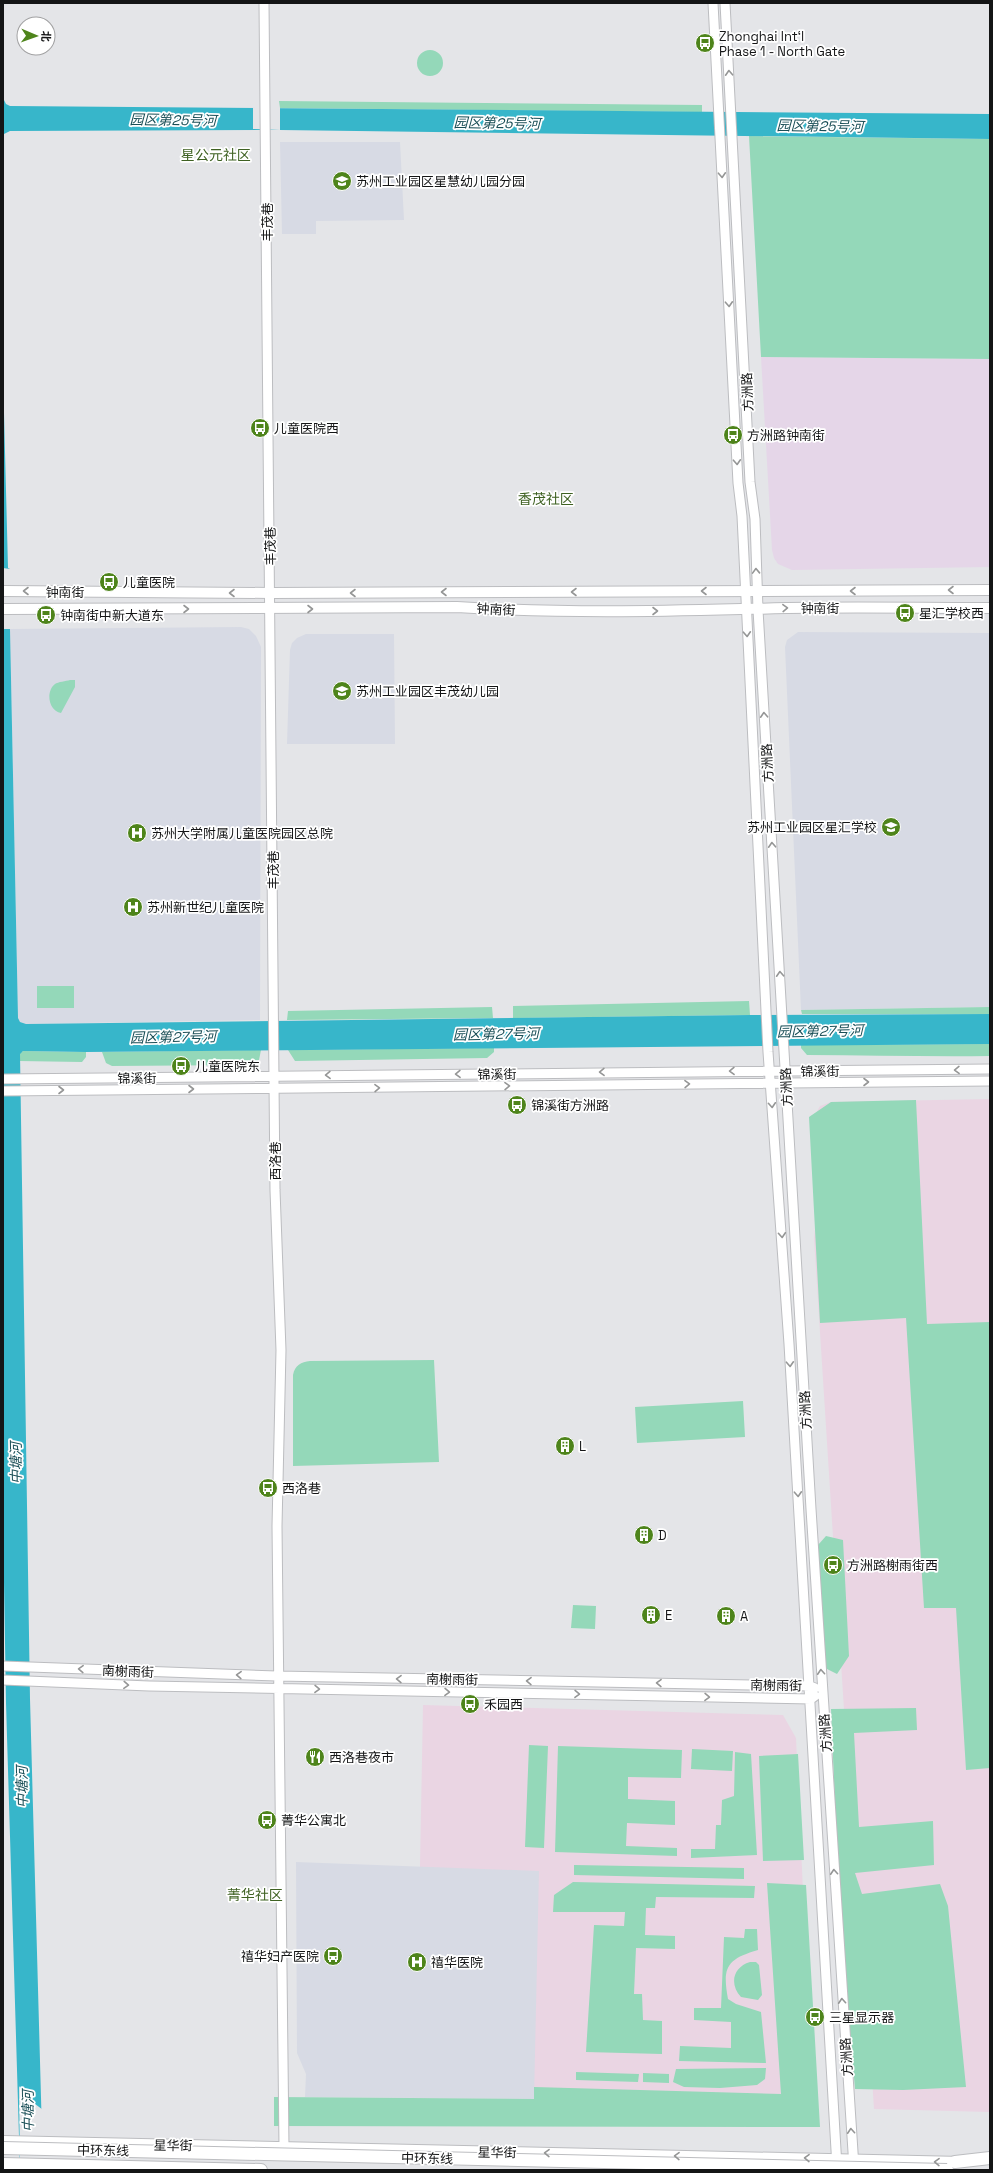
<svg xmlns="http://www.w3.org/2000/svg" width="993" height="2173" font-family="'Space Grotesk','Noto Sans SC',sans-serif">
  <style>
    .commercial { fill: #e5d6e8 }
    .industrial { fill: #ead5e3 }
    .built { fill: #d7dae4 }
    .green { fill: #94d8b9 }
    .water { fill: #37b6ca }
    .pier { fill: #e4e5e8 }
    .lines { fill: none; stroke-linecap: round; stroke-linejoin: round }
    .secondary-casing { stroke: #bcbdc0; stroke-width: 11 }
    .primary-casing { stroke: #bcbdc0; stroke-width: 12 }
    .highway-casing { stroke: #bcbdc0; stroke-width: 14 }
    .secondary { stroke: #fff; stroke-width: 9 }
    .primary { stroke: #fff; stroke-width: 10 }
    .highway { stroke: #fff; stroke-width: 12 }
    .highway-bridge-casing { stroke: #bcbdc0; stroke-width: 14; stroke-linecap: butt }
    .highway-bridge { stroke: #fff; stroke-width: 12 }
    .oneway { stroke: #959696 }
    .labels { text-anchor: middle; stroke-width: 3.5; stroke-linejoin: round; paint-order: stroke }
    .poi-label { font-size: 13px; fill: #141516; stroke: #fff; text-anchor: start }
    .street-label { font-size: 13px; fill: #141516; stroke: #fff }
    .water-label { font-size: 14px; font-style: italic; fill: #194e56; stroke: #fff }
    .neighbourhood-label { font-size: 14px; fill: #3e6122; stroke: #fff }
  </style>
  <rect width="100%" height="100%" fill="#e4e5e8"/>
  <path class="commercial" d="M761,357l229,2v208l-198,3 -14,-6 -4,-6 -2,-8z"/>
  <path class="industrial" d="M990,1099v1013l-116,-3 -4,-62 -7,-39 -49,-770 3,-27 -3,-94 6,-11 11,-4z
    M423,1705l360,10 13,23 17,372 -279,-11 -114,-232z"/>
  <path class="built" d="M280,142h120l4,78 -88,1v13h-34z
    M241,627l8,2 7,7 5,11 -1,373 -234,4 -6,-2 -2,-4 -8,-389z
    M798,632l192,1v374l-189,3 -16,-363 2,-7z
    M306,634h88l1,110h-108l3,-94 2,-7 5,-5z
    M296,1862l243,9 -5,228 -229,-2 1,-23 -9,-21z"/>
  <path class="green" d="M417 63a13 13 0 1 1 26 0a13 13 0 1 1-26 0Z
    M279,101l423,4v7l-422,-4z
    M749,136l241,3v220l-229,-2z
    M70,680h5v7l-14,26c-12,-2 -16,-21 -6,-29 3,-2 11,-3 15,-4z
    M37,986h37v22h-37z
    M749,1001l1,14 -237,3v-12z
    M492,1007l1,11 -206,2 1,-9z
    M990,1007v7h-188l-1,-4z
    M990,1044v12c-61,1 -122,-1 -183,-1l-6,-7v-3z
    M494,1048v4l-7,6 -192,3 -7,-11z
    M261,1050l-2,10 -10,5 -137,1 -6,-3 -4,-11z
    M23,1051l63,1v5l-4,5 -63,-1v-7z
    M916,1100l11,224 63,-2v446l-24,2 -10,-162h-32l-18,-290 -86,5 -11,-206 22,-15z
    M434,1360l5,102 -146,4v-91c2,-10 8,-13 17,-14z
    M743,1401l2,36 -108,6 -2,-36z
    M826,1536l17,4 6,116 -12,18 -12,-6 -7,-123z
    M573,1605l23,1 -1,23 -24,-1z
    M916,1708l1,22 -63,3 5,94 74,-6 1,44 -79,8 7,21 78,-10 8,22 18,181 -63,3 -48,-1 -16,-188 -8,-192z
    M529,1745l19,1 -4,102 -19,-1z
    M558,1746l124,4 -1,28 -53,-1v22l47,2v24l-48,-2 -1,23 51,2v8l-122,-4z
    M692,1749l41,2 -1,20 -41,-2z
    M735,1752l16,2 6,101 -66,3v-9h24l1,-24h5l1,-25 12,-4z
    M798,1754l6,106 -41,1 -4,-105z
    M574,1865l170,3v11l-170,-4z
    M573,1882l182,4 -1,12 -98,-1 -1,11h-9l-1,27 30,1v13l-39,-1 -2,46h8l1,26 19,1v33l-76,-2 8,-127 30,1 1,-14h-72l1,-17z
    M767,1883l39,2 14,242 -546,-1v-29l260,2v-12l247,7z
    M745,1929h12l1,21c-31,9 -36,17 -30,49l8,5 25,8 5,51 -87,-2 1,-15 51,2v-26l-37,-2v-12h27l3,-71 20,1z
    M750,1962h6l3,3 3,30 -4,5 -17,-3c-12,-13 -8,-30 9,-35z
    M766,2068l-1,11 -8,6 -37,3 -36,-1 -11,-5 3,-13z
    M576,2072l63,2 -1,8 -62,-2z
    M643,2073l26,1v9l-26,-1z"/>
  <path class="water" d="M3,3l1,97 2,4 4,2 980,8v25l-710,-9 -270,1 -6,3 -1,12z
    M3,374l5,194 2,1v60l8,389 2,4 6,2 724,-9 240,-1v30l-904,8 -63,-1 -3,3 10,645 13,471h-23l-14,-467 -3,-181z"/>
  <path class="pier" d="M253,108h27v22l-27,-1z
    M3,568l7,1 1,60h-8z
    M19,2086l7,11 17,13v60h-23z"/>
  <g class="lines">
    <g class="secondary-casing">
      <path id="secondary" d="M264,3l11,1187 6,160 -4,176 7,621
        M713,3l25,480 4,33 26,536 21,292 48,823
        M725,3l25,479 5,37 3,91 53,899 43,658
        M3,1079l987,-10
        M3,1091l987,-10
        M3,1666l274,10 533,10 5,2
        M3,1680l146,6 662,13 4,-3"/>
    </g>
    <g class="primary-casing">
      <path id="primary" d="M3,591l268,2 719,-3
        M3,609l454,-2c110,7 220,4 330,1 68,-1 135,0 203,0
        M3,2141l959,21"/>
    </g>
    <g class="highway-casing">
      <path id="highway" d="M955,2162l35,-4
        M3,2164l258,6"/>
    </g>
    <use href="#secondary" class="secondary"/>
    <use href="#primary" class="primary"/>
    <use href="#highway" class="highway"/>
    <g class="highway-bridge-casing">
      <path id="highway-bridge" d="M3,2148l944,22"/>
    </g>
    <use href="#highway-bridge" class="highway-bridge"/>
  </g>
  <defs><path id="oneway-chevron" d="M-2-3.5L2.5 0L-2 3.5" fill="none" stroke-width="1.6" stroke-linecap="round" stroke-linejoin="round"/></defs>
  <g class="oneway">
    <use href="#oneway-chevron" transform="translate(729 73) rotate(-93)"/>
    <use href="#oneway-chevron" transform="translate(722 175) rotate(87)"/>
    <use href="#oneway-chevron" transform="translate(729 304) rotate(87)"/>
    <use href="#oneway-chevron" transform="translate(737 462) rotate(87)"/>
    <use href="#oneway-chevron" transform="translate(756 571) rotate(-92)"/>
    <use href="#oneway-chevron" transform="translate(951 590) rotate(180)"/>
    <use href="#oneway-chevron" transform="translate(26 591) rotate(-180)"/>
    <use href="#oneway-chevron" transform="translate(704 591) rotate(180)"/>
    <use href="#oneway-chevron" transform="translate(853 591) rotate(180)"/>
    <use href="#oneway-chevron" transform="translate(444 592) rotate(180)"/>
    <use href="#oneway-chevron" transform="translate(574 592) rotate(180)"/>
    <use href="#oneway-chevron" transform="translate(232 593) rotate(-180)"/>
    <use href="#oneway-chevron" transform="translate(353 593) rotate(180)"/>
    <use href="#oneway-chevron" transform="translate(785 608) rotate(-2)"/>
    <use href="#oneway-chevron" transform="translate(186 609)"/>
    <use href="#oneway-chevron" transform="translate(310 609)"/>
    <use href="#oneway-chevron" transform="translate(655 611)"/>
    <use href="#oneway-chevron" transform="translate(747 634) rotate(87)"/>
    <use href="#oneway-chevron" transform="translate(764 715) rotate(-93)"/>
    <use href="#oneway-chevron" transform="translate(772 845) rotate(-93)"/>
    <use href="#oneway-chevron" transform="translate(780 974) rotate(-93)"/>
    <use href="#oneway-chevron" transform="translate(957 1070) rotate(179)"/>
    <use href="#oneway-chevron" transform="translate(732 1071) rotate(179)"/>
    <use href="#oneway-chevron" transform="translate(602 1072) rotate(179)"/>
    <use href="#oneway-chevron" transform="translate(458 1074) rotate(179)"/>
    <use href="#oneway-chevron" transform="translate(328 1075) rotate(179)"/>
    <use href="#oneway-chevron" transform="translate(866 1082)"/>
    <use href="#oneway-chevron" transform="translate(687 1084) rotate(-1)"/>
    <use href="#oneway-chevron" transform="translate(507 1086) rotate(-1)"/>
    <use href="#oneway-chevron" transform="translate(377 1088) rotate(-1)"/>
    <use href="#oneway-chevron" transform="translate(191 1089)"/>
    <use href="#oneway-chevron" transform="translate(61 1090)"/>
    <use href="#oneway-chevron" transform="translate(772 1105) rotate(86)"/>
    <use href="#oneway-chevron" transform="translate(782 1235) rotate(86)"/>
    <use href="#oneway-chevron" transform="translate(790 1364) rotate(87)"/>
    <use href="#oneway-chevron" transform="translate(798 1494) rotate(87)"/>
    <use href="#oneway-chevron" transform="translate(81 1669) rotate(-178)"/>
    <use href="#oneway-chevron" transform="translate(821 1672) rotate(-94)"/>
    <use href="#oneway-chevron" transform="translate(239 1675) rotate(-178)"/>
    <use href="#oneway-chevron" transform="translate(399 1679) rotate(-179)"/>
    <use href="#oneway-chevron" transform="translate(529 1681) rotate(-179)"/>
    <use href="#oneway-chevron" transform="translate(659 1683) rotate(-179)"/>
    <use href="#oneway-chevron" transform="translate(126 1685) rotate(3)"/>
    <use href="#oneway-chevron" transform="translate(317 1689) rotate(1)"/>
    <use href="#oneway-chevron" transform="translate(447 1692) rotate(1)"/>
    <use href="#oneway-chevron" transform="translate(577 1694) rotate(1)"/>
    <use href="#oneway-chevron" transform="translate(707 1697) rotate(1)"/>
    <use href="#oneway-chevron" transform="translate(834 1872) rotate(-94)"/>
    <use href="#oneway-chevron" transform="translate(842 2001) rotate(-94)"/>
    <use href="#oneway-chevron" transform="translate(851 2131) rotate(-94)"/>
    <use href="#oneway-chevron" transform="translate(547 2153) rotate(-179)"/>
    <use href="#oneway-chevron" transform="translate(677 2156) rotate(-179)"/>
    <use href="#oneway-chevron" transform="translate(807 2158) rotate(-179)"/>
    <use href="#oneway-chevron" transform="translate(937 2162) rotate(-179)"/>
  </g>
  <defs>
    <g id="bus-disc" transform="scale(1)"><circle r="9.5" fill="#4e841b" stroke="#fff"/><path d="M-5-6H5V4H4V6H2V4H-2V6H-4V4H-5ZM-3.5-4V0h7V-4ZM-3.5 1.2v1.5H-2V1.2ZM2 1.2v1.5H3.5V1.2Z" fill="#fff"/></g>
    <g id="school-disc" transform="scale(1)"><circle r="9.5" fill="#4e841b" stroke="#fff"/><path d="M0-5L7-2L0 1L-7-2ZM-4 1L0 2.5L4 1V4Q0 6-4 4Z" fill="#fff"/></g>
    <g id="hospital-disc" transform="scale(1)"><circle r="9.5" fill="#4e841b" stroke="#fff"/><path d="M-5-5h3v3.5h4V-5h3V5h-3V1.5h-4V5h-3Z" fill="#fff"/></g>
    <g id="building-disc" transform="scale(1)"><circle r="9.5" fill="#4e841b" stroke="#fff"/><path d="M-4-6H4V6H1V3H-1V6H-4ZM-2.5-4.3h1.7v1.8h-1.7ZM.8-4.3h1.7v1.8H.8ZM-2.5-1h1.7V.8h-1.7ZM.8-1h1.7V.8H.8Z" fill="#fff"/></g>
    <g id="restaurant-disc" transform="scale(1)"><circle r="9.5" fill="#4e841b" stroke="#fff"/><path d="M-5-6h1v4h1v-4h1v4h1v-4h1v5L-1.5 .5V6h-2V.5L-5-1ZM5-6V6H3V1.5H1.5Q1.5-4 5-6Z" fill="#fff"/></g>
  </defs>
  <g fill-rule="evenodd">
    <use href="#bus-disc" x="705" y="43"/>
    <use href="#school-disc" x="342" y="181"/>
    <use href="#bus-disc" x="260" y="428"/>
    <use href="#bus-disc" x="733" y="435"/>
    <use href="#bus-disc" x="109" y="582"/>
    <use href="#bus-disc" x="905" y="613"/>
    <use href="#bus-disc" x="46" y="615"/>
    <use href="#school-disc" x="342" y="691"/>
    <use href="#school-disc" x="891" y="827"/>
    <use href="#hospital-disc" x="137" y="833"/>
    <use href="#hospital-disc" x="133" y="907"/>
    <use href="#bus-disc" x="181" y="1066"/>
    <use href="#bus-disc" x="517" y="1105"/>
    <use href="#building-disc" x="565" y="1446"/>
    <use href="#bus-disc" x="268" y="1488"/>
    <use href="#building-disc" x="644" y="1535"/>
    <use href="#bus-disc" x="833" y="1565"/>
    <use href="#building-disc" x="651" y="1615"/>
    <use href="#building-disc" x="726" y="1616"/>
    <use href="#bus-disc" x="470" y="1704"/>
    <use href="#restaurant-disc" x="315" y="1757"/>
    <use href="#bus-disc" x="267" y="1820"/>
    <use href="#bus-disc" x="333" y="1956"/>
    <use href="#hospital-disc" x="417" y="1962"/>
    <use href="#bus-disc" x="815" y="2017"/>
  </g>
  <g class="labels">
    <g class="poi-label">
      <text x="719" y="41">Zhonghai Int‘l<tspan x="719" dy="15">Phase 1 - North Gate</tspan></text>
      <text x="356" y="186">苏州工业园区星慧幼儿园分园</text>
      <text x="274" y="433">儿童医院西</text>
      <text x="747" y="440">方洲路钟南街</text>
      <text x="123" y="587">儿童医院</text>
      <text x="919" y="618">星汇学校西</text>
      <text x="60" y="620">钟南街中新大道东</text>
      <text x="356" y="696">苏州工业园区丰茂幼儿园</text>
      <text x="877" y="832" text-anchor="end">苏州工业园区星汇学校</text>
      <text x="151" y="838">苏州大学附属儿童医院园区总院</text>
      <text x="147" y="912">苏州新世纪儿童医院</text>
      <text x="195" y="1071">儿童医院东</text>
      <text x="531" y="1110">锦溪街方洲路</text>
      <text x="579" y="1451">L</text>
      <text x="282" y="1493">西洛巷</text>
      <text x="658" y="1540">D</text>
      <text x="847" y="1570">方洲路榭雨街西</text>
      <text x="665" y="1620">E</text>
      <text x="740" y="1621">A</text>
      <text x="484" y="1709">禾园西</text>
      <text x="329" y="1762">西洛巷夜市</text>
      <text x="281" y="1825">菁华公寓北</text>
      <text x="319" y="1961" text-anchor="end">禧华妇产医院</text>
      <text x="431" y="1967">禧华医院</text>
      <text x="829" y="2022">三星显示器</text>
    </g>
    <g class="street-label">
      <text transform="translate(267 222) rotate(-90)" y="5">丰茂巷</text>
      <text transform="translate(747 392) rotate(-92)" y="5">方洲路</text>
      <text transform="translate(270 546) rotate(-91)" y="5">丰茂巷</text>
      <text x="65" y="597">钟南街</text>
      <text x="820" y="613">钟南街</text>
      <text transform="translate(496 609) rotate(3)" y="5">钟南街</text>
      <text transform="translate(767 763) rotate(-93)" y="5">方洲路</text>
      <text transform="translate(273 870) rotate(-90)" y="5">丰茂巷</text>
      <text transform="translate(820 1071) rotate(-1)" y="5">锦溪街</text>
      <text transform="translate(497 1074) rotate(-1)" y="5">锦溪街</text>
      <text transform="translate(137 1078) rotate(-1)" y="5">锦溪街</text>
      <text transform="translate(786 1087) rotate(-93)" y="5">方洲路</text>
      <text transform="translate(275 1161) rotate(-90)" y="5">西洛巷</text>
      <text transform="translate(805 1410) rotate(-93)" y="5">方洲路</text>
      <text transform="translate(128 1671) rotate(2)" y="5">南榭雨街</text>
      <text transform="translate(452 1679) rotate(1)" y="5">南榭雨街</text>
      <text transform="translate(776 1685) rotate(1)" y="5">南榭雨街</text>
      <text transform="translate(825 1733) rotate(-94)" y="5">方洲路</text>
      <text transform="translate(846 2057) rotate(-94)" y="5">方洲路</text>
      <text transform="translate(173 2145) rotate(1)" y="5">星华街</text>
      <text transform="translate(103 2150) rotate(1)" y="5">中环东线</text>
      <text transform="translate(497 2152) rotate(1)" y="5">星华街</text>
      <text transform="translate(427 2158) rotate(1)" y="5">中环东线</text>
    </g>
    <g class="water-label">
      <text transform="translate(173 120) rotate(1)" y="5">园区第25号河</text>
      <text transform="translate(497 123) rotate(1)" y="5">园区第25号河</text>
      <text transform="translate(820 126) rotate(1)" y="5">园区第25号河</text>
      <text transform="translate(820 1031) rotate(-1)" y="5">园区第27号河</text>
      <text transform="translate(496 1034) rotate(-1)" y="5">园区第27号河</text>
      <text transform="translate(173 1037) rotate(-1)" y="5">园区第27号河</text>
      <text transform="translate(16 1463) rotate(-91)" y="5">中塘河</text>
      <text transform="translate(22 1787) rotate(-91)" y="5">中塘河</text>
      <text transform="translate(28 2111) rotate(-91)" y="5">中塘河</text>
    </g>
    <g class="neighbourhood-label">
      <text x="216" y="160">星公元社区</text>
      <text x="546" y="504">香茂社区</text>
      <text x="255" y="1900">菁华社区</text>
    </g>
  </g>
  <rect width="993" height="2173" fill="none" stroke="#141516" stroke-width="8"/>
  <g transform="translate(36 36) rotate(92)"><circle r="19" fill="#ffffff" stroke="#a1a1a2"/>
  <path d="M0-3L7 15L0 10L-7 15Z" fill="#4e841b"/>
  <text y="-6" font-size="11" font-weight="bold" text-anchor="middle" fill="#141516">北</text>
  </g>
</svg>
